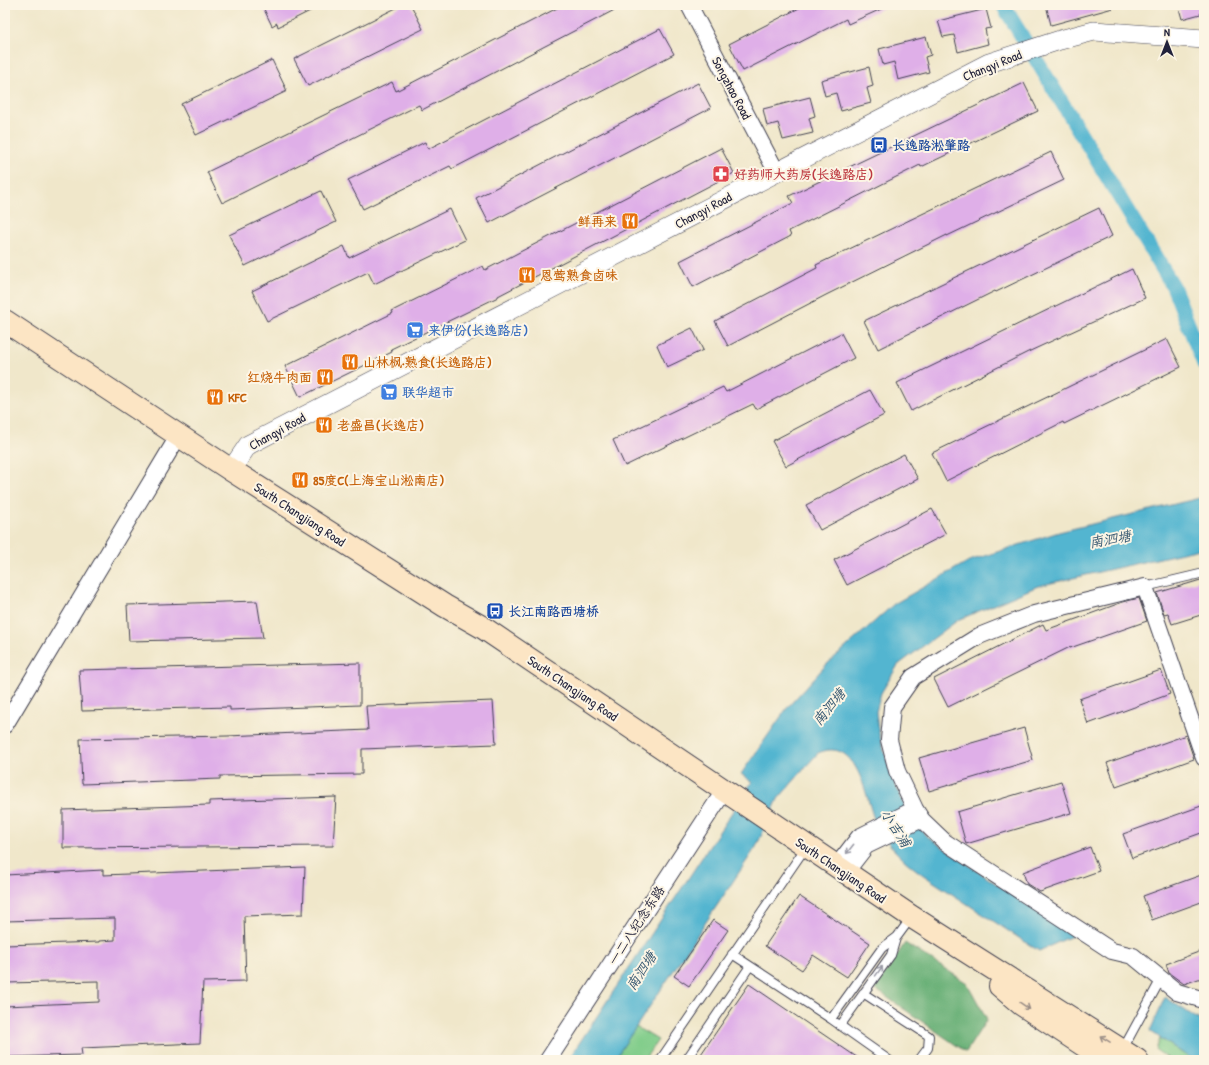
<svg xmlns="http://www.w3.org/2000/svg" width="1209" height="1065" font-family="'Patrick Hand','LXGW WenKai TC',sans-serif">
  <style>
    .green { fill: #82cd8b; stroke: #527863 }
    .forest { fill: #69b077; stroke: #466959 }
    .water { fill: #52b5d0; stroke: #3a6c86 }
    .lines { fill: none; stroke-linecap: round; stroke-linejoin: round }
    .canal { stroke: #52b5d0; stroke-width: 15 }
    .building { fill: #dfafe8 }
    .service-casing { stroke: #414050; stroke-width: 10 }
    .minor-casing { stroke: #414050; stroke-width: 18 }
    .tertiary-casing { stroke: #414050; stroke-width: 20 }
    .secondary-casing { stroke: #414050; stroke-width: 24 }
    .service { stroke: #fff; stroke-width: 8 }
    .minor { stroke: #fff; stroke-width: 16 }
    .tertiary { stroke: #fff; stroke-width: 19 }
    .secondary { stroke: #fce5c4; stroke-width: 22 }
    .oneway { stroke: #9c9ca7 }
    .oneway2 { stroke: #9a8d86 }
    .labels { text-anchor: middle; stroke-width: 4; stroke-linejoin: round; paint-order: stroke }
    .street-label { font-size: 13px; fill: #22223b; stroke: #fcf5e5 }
    .transit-label { font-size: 13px; font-weight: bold; fill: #164399; stroke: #fcf5e5; text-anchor: start }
    .health-label { font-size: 13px; font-weight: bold; fill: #be3a42; stroke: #fcf5e5; text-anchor: start }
    .food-label { font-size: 13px; font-weight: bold; fill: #c56008; stroke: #fcf5e5; text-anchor: start }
    .shop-label { font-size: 13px; font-weight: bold; fill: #366cbe; stroke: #fcf5e5; text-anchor: start }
    .water-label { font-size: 14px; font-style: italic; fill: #33556f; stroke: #fcf5e5 }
  </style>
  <rect width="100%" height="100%" fill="#fcf5e5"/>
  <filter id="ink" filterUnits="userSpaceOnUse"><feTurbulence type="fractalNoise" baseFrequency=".025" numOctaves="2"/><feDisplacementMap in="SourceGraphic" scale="8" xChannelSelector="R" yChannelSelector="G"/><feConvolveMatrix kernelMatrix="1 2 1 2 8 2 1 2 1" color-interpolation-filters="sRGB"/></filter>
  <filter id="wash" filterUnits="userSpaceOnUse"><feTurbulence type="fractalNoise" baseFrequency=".012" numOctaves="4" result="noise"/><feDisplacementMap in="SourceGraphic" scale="16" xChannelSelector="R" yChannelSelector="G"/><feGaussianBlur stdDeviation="0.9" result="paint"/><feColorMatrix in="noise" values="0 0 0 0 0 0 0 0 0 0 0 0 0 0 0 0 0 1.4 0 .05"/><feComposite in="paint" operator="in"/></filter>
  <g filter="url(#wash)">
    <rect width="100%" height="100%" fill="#f0e7ca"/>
    <path class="green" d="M636,1027l22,13 -14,20h-30z
      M1160,1038l33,22h-23l-14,-10z"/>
    <path class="forest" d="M905,943l62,40 20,36 -21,33 -91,-63z"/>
    <path class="water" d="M1204,497v51l-166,38 -80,34 -60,45 -17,28 -5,19 2,18 13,44 11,26 23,35 147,101 -33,15c-28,-18 -56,-37 -84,-55 -22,-15 -49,-30 -65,-51 -5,-8 -13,-17 -16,-26 -9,-25 -17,-83 -56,-66l-40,46 -22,48 -142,213h-46l184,-278 -11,-8 46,-66 39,-43 68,-61 75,-43 90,-29z
      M1165,997l39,26v37h-11l-43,-29z"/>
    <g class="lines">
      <path class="canal" d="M1003,5l170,281 31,78"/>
    </g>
    <g id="blocks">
      <path class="building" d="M262,5h60l-44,22 -1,-4 -5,3z
        M402,5h9l12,24 -115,57 -14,-27z
        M563,5h61l-202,105 -3,-5 -197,98 -15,-31 185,-90 4,9z
        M805,5h85l-42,19 -2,-5 -103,52 -14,-27z
        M1046,5h66l1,3 -62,17z
        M1178,5h26v8l-22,6z
        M986,9l5,19 -6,1 3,15 -30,8 -4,-17 -11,2 -5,-16z
        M660,29l14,25 -222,115 -2,-3 -87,43 -15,-29 77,-38 3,7z
        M926,37l5,18 -6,2 4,15 -31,8 -4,-18 -11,3 -4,-16z
        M272,60l15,31 -91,44 -15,-31z
        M869,67l4,19 -6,2 4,15 -30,8 -5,-18 -11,3 -4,-16z
        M698,83l13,25 -222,115 -13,-25z
        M1024,83l14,28 -117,56 -1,-2 -131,66 2,5 -98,51 -13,-26 113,-58 -4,-7z
        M810,97l5,19 -6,2 4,15 -30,7 -5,-17 -11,3 -4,-17z
        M721,148l13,25 -236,123v1l-107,52 1,3 -92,45 -15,-31 108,-53 -1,-2 91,-45 2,4z
        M1051,152l13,28 -117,56v-1l-121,60 -98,51 -13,-25 102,-53 -1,-3z
        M321,191l15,31 -91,44 -16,-31z
        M1099,208l13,28 -116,56 -1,-1 -117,58 -14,-28z
        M450,209l15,31 -91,44 -6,-12 -101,49 -15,-30 92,-45 5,12z
        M1132,269l13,29 -117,54 -117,59 -14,-28z
        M692,328l11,22 -36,17 -10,-22z
        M841,333l13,25 -98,51 -3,-5 -128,62 -12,-26 110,-53 3,5z
        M1167,339l14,28 -117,57 -1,-2 -117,59 -14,-28z
        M870,390l14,25 -98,51 -14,-25z
        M904,454l14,25 -98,51 -14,-25z
        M932,509l14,25 -99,51 -13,-25z
        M1204,579v35l-32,10 -4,-11 -4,1 -7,-21z
        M1139,598l8,23 -77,27v-1l-122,60 -14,-28 109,-55 3,6 77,-28z
        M257,601l6,37 -134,3 -2,-36z
        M360,663v42l-130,5v-3l-148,4 -3,-41z
        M1161,670l9,24 -82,30 -9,-25z
        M493,701l3,43 -134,5v25l-142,2v3l-138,5 -2,-45 147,-3 141,-6 -2,-24z
        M1024,728l9,32 -104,31 -10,-33z
        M1186,735l8,24 -78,28 -9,-24z
        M1061,781l10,32 -105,31 -9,-32z
        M336,797l-3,49 -270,2v-38l146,-5v-4z
        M1204,805v27l-72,26 -9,-24z
        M1090,847l9,24 -59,21 -13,-8 -4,-12z
        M305,867l-2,47 -59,2 2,65 -43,1 -3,61 -119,5 1,7 -77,2v-51l94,-4v-21l-94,2v-38l94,-3v-1l16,-1v-22l-110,3v-46l98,-5v5z
        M1204,874v27l-52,19 -9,-24z
        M799,896l71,47 -23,34 -34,-22 -11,15 -37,-24z
        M713,920l15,10 -39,56 -15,-10z
        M1204,950v27l-20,7 -15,-11 -3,-9z
        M749,984l112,76h-164z"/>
    </g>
  </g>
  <g filter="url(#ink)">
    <use href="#blocks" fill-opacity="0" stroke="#414050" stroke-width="1"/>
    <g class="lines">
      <g class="service-casing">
        <path id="service" d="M1145,587l59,-14
          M732,954l99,65 58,41
          M863,993l66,43 -1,12 -9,12
          M831,1019l51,-71 15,-11 14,-19
          M840,1026l51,-71 5,-17
          M1123,1049l38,-70
          M660,1060l146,-213
          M686,1060l64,-94"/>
      </g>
      <g class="minor-casing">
        <path id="minor" d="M689,5l87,166
          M5,725l174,-290
          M1204,758l-59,-171 -111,27 -55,22 -66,41 -21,30 -3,33 8,31 18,38 7,11 23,22 167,109 21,5 44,36 27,8
          M836,867l23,-30 56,-28
          M845,873l21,-27 52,-25
          M548,1060l176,-269"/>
      </g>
      <g class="tertiary-casing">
        <path id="tertiary" d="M231,470l17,-25 741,-382 71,-23 34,-9 110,8"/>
      </g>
      <g class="secondary-casing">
        <path id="secondary" d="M5,321l226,149 214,136 37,21 430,290 225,143
          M1000,986l21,18 85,56"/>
      </g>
      <use href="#service" class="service"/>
      <use href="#minor" class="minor"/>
      <use href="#tertiary" class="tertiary"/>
      <use href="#secondary" class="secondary"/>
    </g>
    <defs><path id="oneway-shaft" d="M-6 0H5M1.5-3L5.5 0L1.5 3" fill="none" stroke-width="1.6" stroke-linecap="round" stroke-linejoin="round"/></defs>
    <g class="oneway">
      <use href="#oneway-shaft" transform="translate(850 849) rotate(128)"/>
      <use href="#oneway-shaft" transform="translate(879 971) rotate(-54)"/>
    </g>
    <g class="oneway2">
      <use href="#oneway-shaft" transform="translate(1025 1006) rotate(35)"/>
      <use href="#oneway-shaft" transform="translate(1105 1039) rotate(-148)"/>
    </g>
  </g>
  <defs>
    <g id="bus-square" transform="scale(0.9)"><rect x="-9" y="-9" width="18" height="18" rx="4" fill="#1a4fb4" stroke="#fcf5e5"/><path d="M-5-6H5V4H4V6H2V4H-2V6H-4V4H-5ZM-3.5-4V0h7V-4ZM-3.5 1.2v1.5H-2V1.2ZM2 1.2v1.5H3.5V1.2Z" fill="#fff"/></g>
    <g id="pharmacy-square" transform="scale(0.9)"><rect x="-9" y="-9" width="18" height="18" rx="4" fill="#e0444e" stroke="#fcf5e5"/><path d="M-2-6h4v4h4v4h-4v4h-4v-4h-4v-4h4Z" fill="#fff"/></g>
    <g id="restaurant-square" transform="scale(0.9)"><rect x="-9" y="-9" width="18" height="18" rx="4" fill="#e8710a" stroke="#fcf5e5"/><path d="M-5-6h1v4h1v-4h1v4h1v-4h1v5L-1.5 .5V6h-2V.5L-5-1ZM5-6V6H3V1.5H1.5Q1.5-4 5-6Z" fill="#fff"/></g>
    <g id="supermarket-square" transform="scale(0.9)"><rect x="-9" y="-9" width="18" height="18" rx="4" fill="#3f7fe0" stroke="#fcf5e5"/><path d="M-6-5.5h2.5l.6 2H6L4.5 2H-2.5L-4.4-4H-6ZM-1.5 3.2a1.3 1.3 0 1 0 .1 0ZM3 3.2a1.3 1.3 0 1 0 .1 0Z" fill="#fff"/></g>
  </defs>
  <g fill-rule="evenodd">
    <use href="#bus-square" x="879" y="145"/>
    <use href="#pharmacy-square" x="721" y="174"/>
    <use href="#restaurant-square" x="630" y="221"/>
    <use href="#restaurant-square" x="527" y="275"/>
    <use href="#supermarket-square" x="415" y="330"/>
    <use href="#restaurant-square" x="350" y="362"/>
    <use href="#restaurant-square" x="325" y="377"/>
    <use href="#supermarket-square" x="389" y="392"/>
    <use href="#restaurant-square" x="215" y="397"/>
    <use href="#restaurant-square" x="324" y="425"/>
    <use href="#restaurant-square" x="300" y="480"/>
    <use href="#bus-square" x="495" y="611"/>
  </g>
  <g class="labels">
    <g class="street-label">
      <text transform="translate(992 65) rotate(-22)" y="5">Changyi Road</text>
      <text transform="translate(732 88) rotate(62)" y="5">Songzhao Road</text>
      <text transform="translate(703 210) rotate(-28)" y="5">Changyi Road</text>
      <text transform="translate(277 431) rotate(-29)" y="5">Changyi Road</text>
      <text transform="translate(300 514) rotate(33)" y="5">South Changjiang Road</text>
      <text transform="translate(573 688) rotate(34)" y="5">South Changjiang Road</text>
      <text transform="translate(841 870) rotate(34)" y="5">South Changjiang Road</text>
      <text transform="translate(636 925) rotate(-57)" y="5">一二八纪念东路</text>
    </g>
    <g class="transit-label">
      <text x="892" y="150">长逸路淞肇路</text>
      <text x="508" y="616">长江南路西塘桥</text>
    </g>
    <g class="health-label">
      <text x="734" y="179">好药师大药房(长逸路店)</text>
    </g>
    <g class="food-label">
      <text x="617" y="226" text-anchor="end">鲜再来</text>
      <text x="540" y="280">恩莺熟食卤味</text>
      <text x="363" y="367">山林枫·熟食(长逸路店)</text>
      <text x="312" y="382" text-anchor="end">红烧牛肉面</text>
      <text x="228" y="402">KFC</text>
      <text x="337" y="430">老盛昌(长逸店)</text>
      <text x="313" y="485">85度C(上海宝山淞南店)</text>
    </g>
    <g class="shop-label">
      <text x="428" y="335">来伊份(长逸路店)</text>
      <text x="402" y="397">联华超市</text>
    </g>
    <g class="water-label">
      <text transform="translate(1110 539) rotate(-10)" y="5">南泗塘</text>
      <text transform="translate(829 707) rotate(-50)" y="5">南泗塘</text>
      <text transform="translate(896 828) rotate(57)" y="5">小吉浦</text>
      <text transform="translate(641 971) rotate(-56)" y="5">南泗塘</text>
    </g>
  </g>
  <rect width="1209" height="1065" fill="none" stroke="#fcf5e5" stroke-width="20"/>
  <g transform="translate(1167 42)" stroke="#fcf5e5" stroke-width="3" paint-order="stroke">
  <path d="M0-3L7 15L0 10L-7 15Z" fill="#22223b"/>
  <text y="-6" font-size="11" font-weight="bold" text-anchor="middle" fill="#22223b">N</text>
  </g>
</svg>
